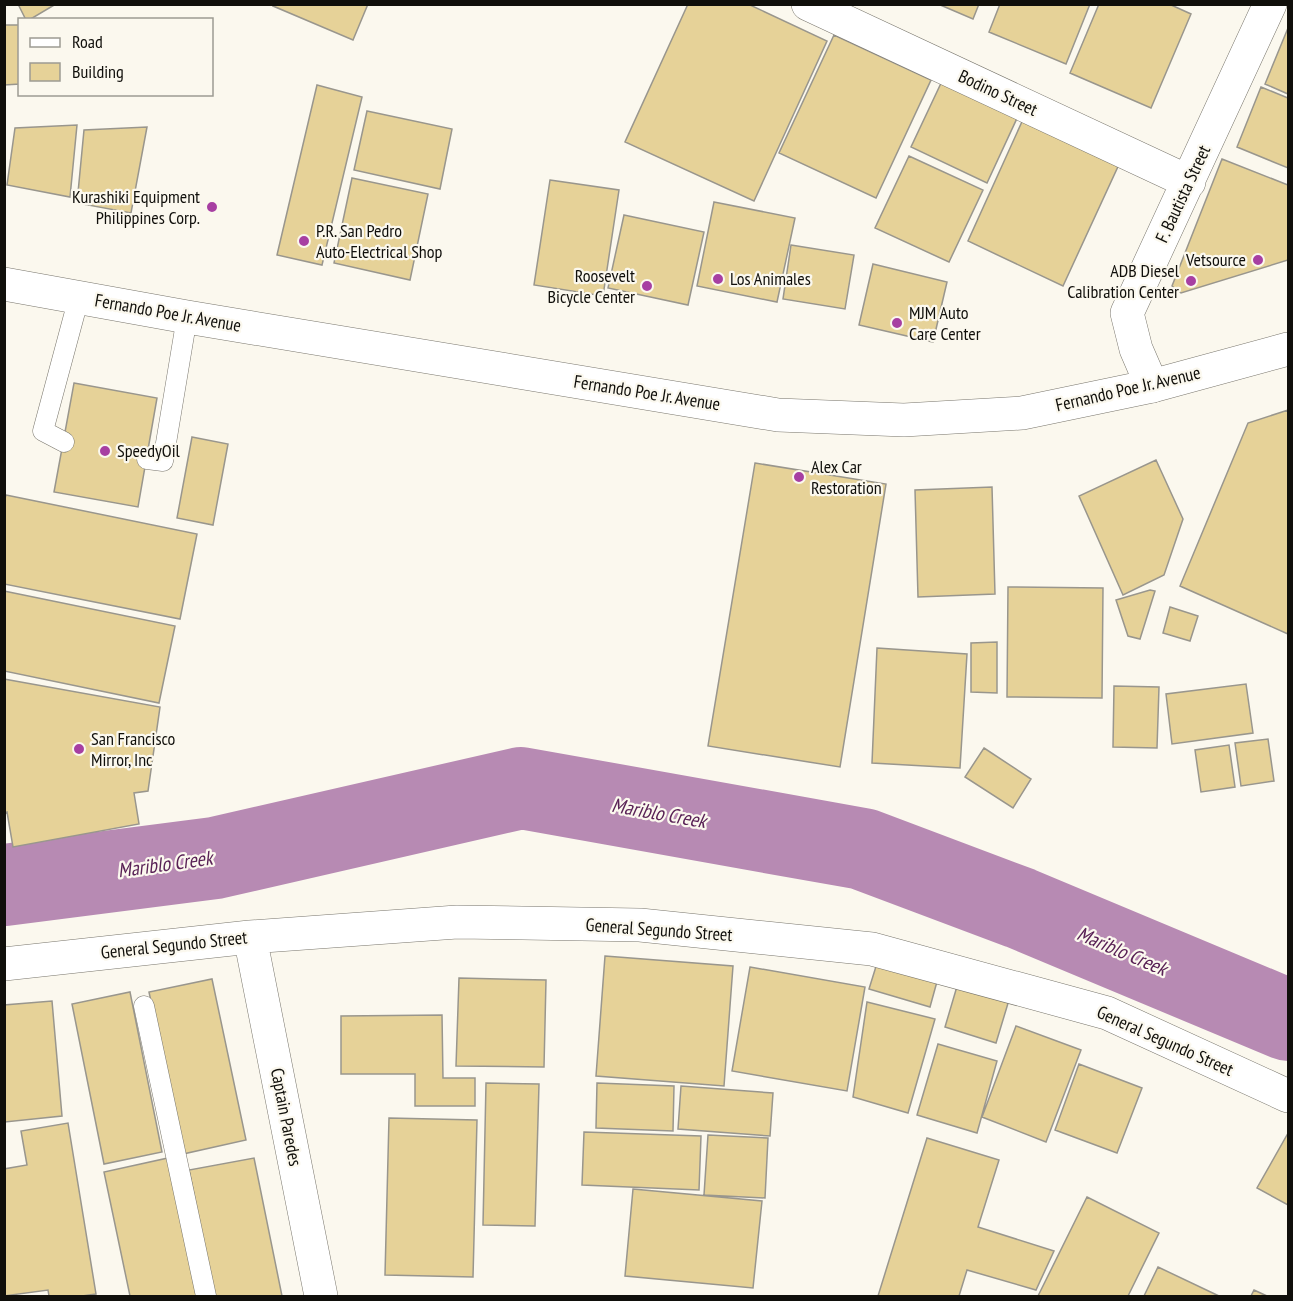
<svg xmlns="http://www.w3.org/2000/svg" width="1293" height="1301" font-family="'PT Sans Narrow',sans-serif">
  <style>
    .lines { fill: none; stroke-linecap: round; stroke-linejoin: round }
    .river { stroke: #b78ab3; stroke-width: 82 }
    .building { fill: #e6d298; stroke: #99968d; stroke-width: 1.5 }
    .lane-casing { stroke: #79766d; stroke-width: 21 }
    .street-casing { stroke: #79766d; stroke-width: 34 }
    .secondary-casing { stroke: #79766d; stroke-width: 34 }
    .lane { stroke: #fff; stroke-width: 20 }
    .street { stroke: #fff; stroke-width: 33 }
    .secondary { stroke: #fff; stroke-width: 33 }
    .poi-dot { fill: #a73fa2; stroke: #fbf8ee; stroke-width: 2 }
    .labels { text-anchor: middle; stroke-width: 4.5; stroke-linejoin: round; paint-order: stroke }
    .street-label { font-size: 18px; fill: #100f0b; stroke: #fbf8ee }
    .poi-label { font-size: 18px; fill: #100f0b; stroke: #fbf8ee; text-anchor: start }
    .water-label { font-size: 20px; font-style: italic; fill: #592256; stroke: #fbf8ee }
  </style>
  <rect width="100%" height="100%" fill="#fbf8ee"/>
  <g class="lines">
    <path class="river" d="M4,885l211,-27 306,-70 342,61 157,59 268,112"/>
  </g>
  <path class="building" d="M18,4h38l-27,16h-3z
    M274,4h94l-15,36 -80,-34z
    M688,4h60l79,37 -73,160 -129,-59z
    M938,4h41l-6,15z
    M1000,4h90l-24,60 -77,-32z
    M1099,4h70l22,10 -40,94 -81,-35z
    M4,25h16v59l-16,1z
    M1288,28v66l-23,-10z
    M834,35l97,45 -55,118 -97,-45z
    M943,79l76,35 -32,69 -76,-36z
    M317,85l45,12 -40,168 -45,-10z
    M1261,87l27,11v70l-51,-21z
    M367,111l85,18 -12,60 -86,-19z
    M1025,115l96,45 -58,126 -95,-45z
    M77,125l-7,72 -63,-12 8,-57z
    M147,127l-16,86 -54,-10 7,-73z
    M909,156l74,34 -34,72 -74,-34z
    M1222,159l66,26v75l-107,33 -9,-7z
    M352,178l76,16 -18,86 -76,-17z
    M550,180l69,10 -16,106 -69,-11z
    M714,202l81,16 -18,84 -80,-16z
    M624,215l80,17 -16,73 -80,-17z
    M791,245l63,10 -9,54 -62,-10z
    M873,264l74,18 -14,60 -74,-17z
    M74,383l83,15 -19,109 -84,-15z
    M1288,410v224l-108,-48 68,-163z
    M192,437l36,7 -15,81 -36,-7z
    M1156,460l27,59 -19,56 -41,20 -44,-99z
    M755,463l131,21 -46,283 -132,-21z
    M992,487l3,107 -77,3 -3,-107z
    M6,495l191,39 -17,85 -176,-35v-82z
    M1008,587l95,1 -1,110 -95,-1z
    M1150,590l5,1 -15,48 -12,-3 -12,-36z
    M4,591l171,35 -16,77 -155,-32z
    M1170,607l28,9 -8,25 -27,-8z
    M997,642v51l-26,-1v-49z
    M877,648l90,6 -7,114 -88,-5z
    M4,679l156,28 -12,84 -14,2 5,31 -126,23 -6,-35 -3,1z
    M1246,684l7,49 -81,11 -6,-50z
    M1114,686l45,1 -2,61 -44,-1z
    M1268,739l6,42 -33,5 -6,-43z
    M1229,745l6,42 -34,5 -6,-42z
    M984,748l47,31 -18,29 -48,-31z
    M605,956l128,10 -9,120 -128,-10z
    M878,960l60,18 -8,29 -61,-18z
    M750,967l115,20 -18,104 -115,-20z
    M459,978l87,2 -2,87 -88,-1z
    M212,979l34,161 -63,14 -34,-162z
    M958,983l51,17 -13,43 -51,-16z
    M130,992l32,160 -58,12 -32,-160z
    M52,1001l10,115 -57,6 -1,-117z
    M867,1002l68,17 -27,94 -55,-16z
    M442,1015l1,63h32v28h-60v-32h-74v-58z
    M1016,1026l65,24 -35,92 -64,-25z
    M938,1044l59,17 -20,72 -60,-18z
    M1079,1064l63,24 -25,65 -62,-23z
    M486,1083l53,1 -4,142 -52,-1z
    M597,1083l77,3 -1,45 -77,-3z
    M681,1086l92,7 -3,43 -92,-7z
    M389,1118l88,2 -4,157 -88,-2z
    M68,1123l28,171 -14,2h-33l-1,-6 -44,6v-127l23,-4 -6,-34z
    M584,1132l117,4 -2,54 -117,-5z
    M708,1135l60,3 -3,60 -61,-3z
    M1287,1135l1,1v69l-31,-17z
    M927,1138l72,22 -21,67 76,24 -18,39 -69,-20 -8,26h-81z
    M168,1158l30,138h-68l-26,-124z
    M254,1158l28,138h-68l-25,-126z
    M633,1189l129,12 -9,87 -128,-12z
    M1087,1197l72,36 -31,63h-90z
    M1158,1267l61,29h-75z
    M1254,1290l13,6h-16z"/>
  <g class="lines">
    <g class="lane-casing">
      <path id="lane" d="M64,442l-21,-11 36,-134
        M147,459l16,2 24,-144
        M144,1006l62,290"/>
    </g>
    <g class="street-casing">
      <path id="street" d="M808,4l381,178
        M1152,386l-16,-37 -9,-36 143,-309
        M250,937l71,359
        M4,964l246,-27 207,-15 183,3 232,24 235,64 181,83"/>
    </g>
    <g class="secondary-casing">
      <path id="secondary" d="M4,284l183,33 591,98 126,5 118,-7 130,-27 136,-37"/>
    </g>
    <use href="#lane" class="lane"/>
    <use href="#street" class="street"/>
    <use href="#secondary" class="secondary"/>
  </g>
  <g class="poi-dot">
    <circle cx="212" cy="207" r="6"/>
    <circle cx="304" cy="241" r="6"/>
    <circle cx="1258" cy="260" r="6"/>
    <circle cx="718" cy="279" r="6"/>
    <circle cx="1191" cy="281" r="6"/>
    <circle cx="647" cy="286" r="6"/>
    <circle cx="897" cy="323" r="6"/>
    <circle cx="105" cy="451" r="6"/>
    <circle cx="799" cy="477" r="6"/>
    <circle cx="79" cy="749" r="6"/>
  </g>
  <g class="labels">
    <g class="street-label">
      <text transform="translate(998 93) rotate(25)" y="6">Bodino Street</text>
      <text transform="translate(1183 194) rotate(-65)" y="6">F. Bautista Street</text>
      <text transform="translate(168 313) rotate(10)" y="6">Fernando Poe Jr. Avenue</text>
      <text transform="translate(1128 389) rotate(-13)" y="6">Fernando Poe Jr. Avenue</text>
      <text transform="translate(647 393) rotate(9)" y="6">Fernando Poe Jr. Avenue</text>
      <text transform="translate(659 930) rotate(4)" y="6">General Segundo Street</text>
      <text transform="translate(174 945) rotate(-6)" y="6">General Segundo Street</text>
      <text transform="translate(1165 1041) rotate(24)" y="6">General Segundo Street</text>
      <text transform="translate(286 1117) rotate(79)" y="6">Captain Paredes</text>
    </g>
    <g class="poi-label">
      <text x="200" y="203" text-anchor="end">Kurashiki Equipment<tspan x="200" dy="21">Philippines Corp.</tspan></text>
      <text x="316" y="237">P.R. San Pedro<tspan x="316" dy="21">Auto-Electrical Shop</tspan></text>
      <text x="1246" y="266" text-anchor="end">Vetsource</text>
      <text x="1179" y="277" text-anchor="end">ADB Diesel<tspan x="1179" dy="21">Calibration Center</tspan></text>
      <text x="635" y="282" text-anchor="end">Roosevelt<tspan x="635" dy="21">Bicycle Center</tspan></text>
      <text x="730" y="285">Los Animales</text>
      <text x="909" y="319">MJM Auto<tspan x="909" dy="21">Care Center</tspan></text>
      <text x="117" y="457">SpeedyOil</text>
      <text x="811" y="473">Alex Car<tspan x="811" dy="21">Restoration</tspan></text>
      <text x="91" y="745">San Francisco<tspan x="91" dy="21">Mirror, Inc</tspan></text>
    </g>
    <g class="water-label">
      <text transform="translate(659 813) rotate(10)" y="7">Mariblo Creek</text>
      <text transform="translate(165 864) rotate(-8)" y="7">Mariblo Creek</text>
      <text transform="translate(1122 951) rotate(23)" y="7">Mariblo Creek</text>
    </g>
  </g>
  <rect width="1293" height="1301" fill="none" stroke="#100f0b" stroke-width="12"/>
  <rect x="18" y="18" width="195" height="78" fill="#fbf8ee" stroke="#9d9b93" stroke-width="1.5"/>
  <rect x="30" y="38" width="30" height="9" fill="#ffffff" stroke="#9d9b93" stroke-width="1.5"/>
  <text x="72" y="48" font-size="18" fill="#100f0b">Road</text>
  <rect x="30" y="63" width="30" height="18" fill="#e6d298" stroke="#9d9b93" stroke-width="1.5"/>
  <text x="72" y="78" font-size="18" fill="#100f0b">Building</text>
</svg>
